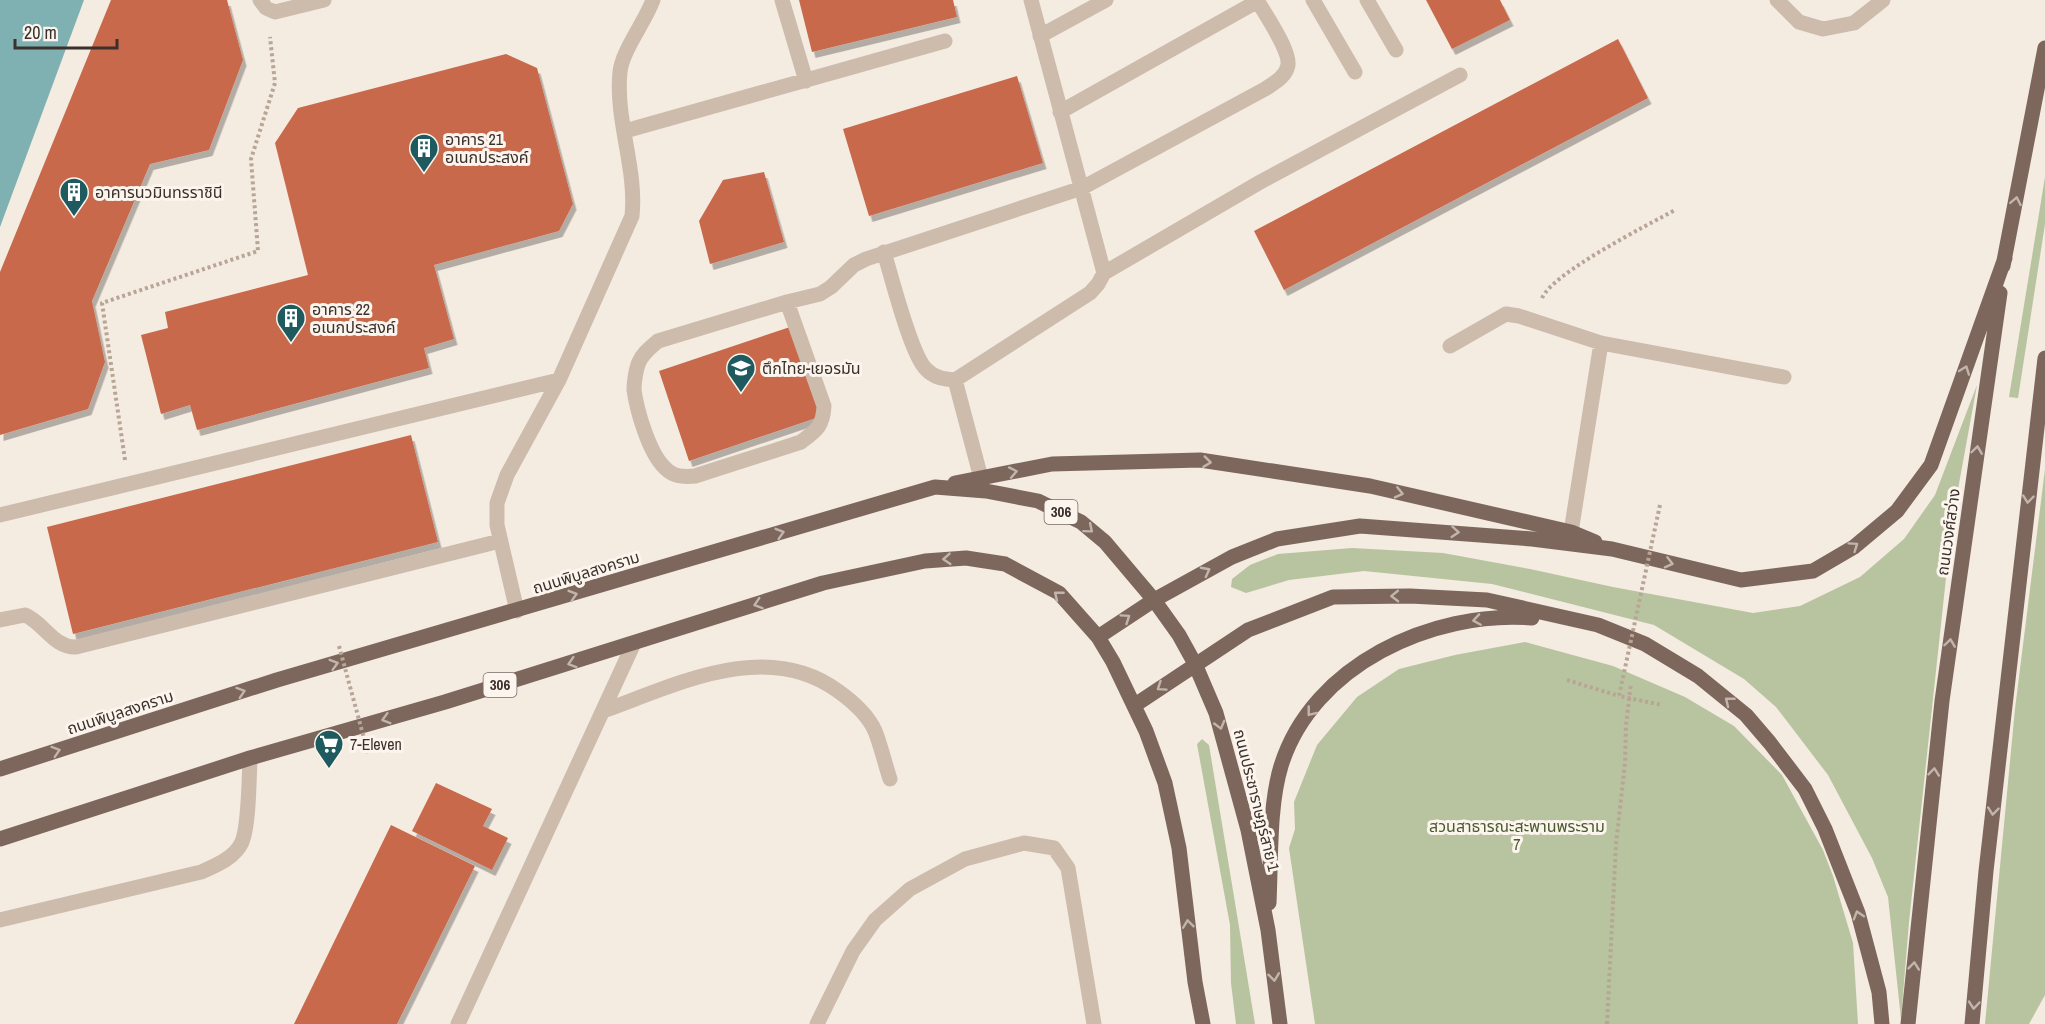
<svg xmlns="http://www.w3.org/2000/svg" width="2045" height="1024" font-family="'Archivo Narrow','Noto Sans Thai',sans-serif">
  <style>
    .green { fill: #b8c4a0 }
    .water { fill: #7fb0b2 }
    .building { fill: #c8694b; filter: url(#shadow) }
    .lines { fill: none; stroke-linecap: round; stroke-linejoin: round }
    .path { stroke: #b9a596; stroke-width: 4; stroke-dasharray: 3 3; stroke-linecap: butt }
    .minor { stroke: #cdbbac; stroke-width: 15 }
    .major { stroke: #7d675c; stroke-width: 15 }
    .path-bridge { stroke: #b9a596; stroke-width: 4; stroke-dasharray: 3 3; stroke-linecap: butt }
    .oneway { stroke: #c2b5ac }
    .labels { text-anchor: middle; stroke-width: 6; stroke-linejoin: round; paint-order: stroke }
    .shield { fill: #fbf5ee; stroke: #756b66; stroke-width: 1.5 }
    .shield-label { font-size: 15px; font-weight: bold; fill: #3b302b }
    .poi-label { font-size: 16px; fill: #3b302b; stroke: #fbf5ee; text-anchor: start }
    .street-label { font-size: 16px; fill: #3b302b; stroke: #fbf5ee }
    .park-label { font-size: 16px; fill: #4a5a2e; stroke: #fbf5ee }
  </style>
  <defs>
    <filter id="shadow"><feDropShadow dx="3.5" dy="6" stdDeviation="0" flood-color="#0004"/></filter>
  </defs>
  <rect width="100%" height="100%" fill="#f4ebe1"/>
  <path class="green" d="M2045,177v47l-27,174 -9,-1z
    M1977,385l-25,137 -43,400 -8,97 -13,-122 -16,-39 -44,-83 -52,-68 -32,-28 -90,-54 -162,-41 -128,-13 -75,9 -43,13 -15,-6 1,-8 18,-14 28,-11 74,-6 91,5 87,16 83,18 140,26 47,-7 60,-29 44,-38 31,-44z
    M2045,469v526l-16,29h-44l30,-315z
    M1525,642l88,24 72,31 49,29 48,49 41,75 10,26 20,67 5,81h-543l-26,-176 6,-19 -1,-27 23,-57 40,-48 42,-28 56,-14z
    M1202,739l7,6 46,279h-19l-5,-41 -1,-58 -33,-181z"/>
  <path class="water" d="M0,0h84l-84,227z"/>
  <path class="building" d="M111,0h116l16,60 -34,90 -59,14 -58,137 13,61 -17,47 -88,26v-163z
    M799,0h154l4,17 -145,35z
    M1426,0h74l10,20 -58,29z
    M1618,39l30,59 -364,192 -30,-59z
    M506,54l31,14 36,136 -14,27 -125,34 20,74 -30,9 5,20 -232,62 -7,-25 -29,9 -20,-79 27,-7 -3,-16 143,-37 -33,-132 23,-35z
    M1017,76l26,87 -174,53 -26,-87z
    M764,172l20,70 -74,22 -11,-43 24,-41z
    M793,326l29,90 -133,45 -30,-90z
    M411,435l27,107 -365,92 -26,-107z
    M436,783l56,26 -9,17 25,12 -16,32 -80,-39z
    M391,825l84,41 -78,158h-103z"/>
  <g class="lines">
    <path class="path" d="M1542,298c12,-26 104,-72 133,-88
      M125,460l-23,-157 156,-52 -7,-92 24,-76 -5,-46
      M1567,680l52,16
      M1607,1024l9,-180 9,-81 1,-38 5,-42"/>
    <path class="minor" d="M260,0l6,8 9,4 49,-12
      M782,0l24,81
      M1313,0l42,72
      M1367,0l29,50
      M1777,0l22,22 24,7 31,-6 29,-23
      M1040,36l66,-36
      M1060,112l198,-111
      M625,131l320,-90
      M884,252c7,23 27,103 42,117 8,9 18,10 29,11l135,-87 8,-9 6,-11 -73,-273
      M1104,273l158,-92 198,-106
      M787,302l37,104c-1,20 -7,24 -23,36l-106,34c-12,1 -21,1 -30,-8 -16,-15 -28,-57 -31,-78 0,-8 2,-21 5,-28 4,-9 11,-14 19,-21l129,-39 33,-8 11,-7 23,-22 12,-6 216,-71 183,-99c9,-6 21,-12 23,-24 2,-15 -23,-51 -31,-65
      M1450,346l56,-32 13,2 82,27 183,34
      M955,380l26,98
      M0,515l559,-135
      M1571,532l30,-189
      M517,611l-20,-86v-22l10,-28 52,-95 73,-164c5,-48 -17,-96 -12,-144 2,-21 25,-50 33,-72
      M0,620l25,-5c19,8 29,33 51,32l424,-106
      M603,711c73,-26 163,-73 235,-20 14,10 30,24 37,40 6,15 10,33 15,48
      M0,920l201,-48c14,-6 34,-14 41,-30 7,-17 7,-63 8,-84
      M458,1024l176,-381
      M817,1024l36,-73 22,-31 35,-31 55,-30 59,-16 30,5 14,20 26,156"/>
    <path class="major" d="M2003,266l42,-218
      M955,483l97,-19 148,-4 170,26 201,46 24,10
      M1098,637l56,-37 78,-43 45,-18 83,-13 172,13 80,10 129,31 72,-9 41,-24 43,-36 34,-46 74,-207
      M1135,705l113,-75 85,-33 77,-1 77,4 111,25 47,19 53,32 48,39 24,28 35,46 20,40 33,84 21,79 3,32
      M0,769l277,-89 658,-193 51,4 52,10 43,21 24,20 49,58 25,35 16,29 21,49 32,117 20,100 12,94
      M0,839l250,-81 195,-56 378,-119 102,-22 41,-3 39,6 54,29 39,44 15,25 33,69 19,52 14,65 16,134 8,42
      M1269,903c2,-42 0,-98 12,-137 31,-101 152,-156 251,-148
      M1908,1024l34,-323 58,-408
      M1972,1024l14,-153 59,-513"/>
    <path class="path-bridge" d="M1660,505l-41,191 43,9
      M339,646l29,107"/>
  </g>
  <defs><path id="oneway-chevron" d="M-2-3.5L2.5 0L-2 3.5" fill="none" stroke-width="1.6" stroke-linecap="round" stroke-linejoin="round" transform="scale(1.5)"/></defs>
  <g class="oneway">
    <use href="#oneway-chevron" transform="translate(2016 201) rotate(-79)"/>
    <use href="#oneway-chevron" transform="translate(1965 370) rotate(-70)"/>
    <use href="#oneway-chevron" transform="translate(1977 450) rotate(-82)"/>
    <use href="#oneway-chevron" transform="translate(1207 462) rotate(7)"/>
    <use href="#oneway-chevron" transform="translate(1013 472) rotate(-11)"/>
    <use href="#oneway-chevron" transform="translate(1399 493) rotate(13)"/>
    <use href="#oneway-chevron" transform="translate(2028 499) rotate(96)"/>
    <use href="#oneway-chevron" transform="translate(1089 529) rotate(40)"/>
    <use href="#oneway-chevron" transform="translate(1455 532) rotate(5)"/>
    <use href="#oneway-chevron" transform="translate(780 533) rotate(-17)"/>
    <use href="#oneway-chevron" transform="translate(1854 546) rotate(-35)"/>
    <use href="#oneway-chevron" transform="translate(947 559) rotate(176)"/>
    <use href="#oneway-chevron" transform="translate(1669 563) rotate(14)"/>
    <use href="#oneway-chevron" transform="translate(1206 571) rotate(-28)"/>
    <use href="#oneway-chevron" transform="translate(573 595) rotate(-17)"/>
    <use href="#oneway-chevron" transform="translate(1058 595) rotate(-141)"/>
    <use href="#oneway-chevron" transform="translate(1395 596) rotate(179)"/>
    <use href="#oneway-chevron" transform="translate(758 604) rotate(162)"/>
    <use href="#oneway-chevron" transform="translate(1126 618) rotate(-34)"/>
    <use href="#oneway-chevron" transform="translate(1477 620) rotate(171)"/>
    <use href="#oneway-chevron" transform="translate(1950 643) rotate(-82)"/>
    <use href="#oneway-chevron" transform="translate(572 663) rotate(163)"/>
    <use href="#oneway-chevron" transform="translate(334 664) rotate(-16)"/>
    <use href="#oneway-chevron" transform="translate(1161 687) rotate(146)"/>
    <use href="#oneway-chevron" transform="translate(241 692) rotate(-18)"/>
    <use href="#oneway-chevron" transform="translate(1729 701) rotate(-141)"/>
    <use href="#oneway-chevron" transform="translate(1311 712) rotate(128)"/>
    <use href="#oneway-chevron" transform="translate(386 719) rotate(164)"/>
    <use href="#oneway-chevron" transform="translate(1220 725) rotate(75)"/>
    <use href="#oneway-chevron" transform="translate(56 751) rotate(-18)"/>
    <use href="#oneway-chevron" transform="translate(1934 772) rotate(-84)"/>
    <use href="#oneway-chevron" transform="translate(1993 811) rotate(96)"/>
    <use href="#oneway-chevron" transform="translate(1858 915) rotate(-107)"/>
    <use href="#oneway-chevron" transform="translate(1188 924) rotate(-97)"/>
    <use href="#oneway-chevron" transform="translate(1914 966) rotate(-84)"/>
    <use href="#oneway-chevron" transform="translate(1274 977) rotate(83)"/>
    <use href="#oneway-chevron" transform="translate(1974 1005) rotate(95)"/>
  </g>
  <defs>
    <g id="building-pin" transform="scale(1.5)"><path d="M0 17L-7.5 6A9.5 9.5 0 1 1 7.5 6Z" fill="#1f5a5e" stroke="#fbf5ee"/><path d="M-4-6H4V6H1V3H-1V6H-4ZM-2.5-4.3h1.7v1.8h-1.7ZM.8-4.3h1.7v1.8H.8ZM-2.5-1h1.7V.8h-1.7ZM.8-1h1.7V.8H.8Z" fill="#fff"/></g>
    <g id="university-pin" transform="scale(1.5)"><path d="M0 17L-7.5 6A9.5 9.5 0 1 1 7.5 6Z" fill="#1f5a5e" stroke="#fbf5ee"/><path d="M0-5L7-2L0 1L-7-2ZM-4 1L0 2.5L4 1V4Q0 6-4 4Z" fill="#fff"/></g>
    <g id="supermarket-pin" transform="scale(1.5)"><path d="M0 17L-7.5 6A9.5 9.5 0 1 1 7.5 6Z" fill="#1f5a5e" stroke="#fbf5ee"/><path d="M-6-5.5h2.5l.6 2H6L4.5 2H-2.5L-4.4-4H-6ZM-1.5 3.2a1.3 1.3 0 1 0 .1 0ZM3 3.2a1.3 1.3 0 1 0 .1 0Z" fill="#fff"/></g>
  </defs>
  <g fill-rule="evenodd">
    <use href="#building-pin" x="424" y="148"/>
    <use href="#building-pin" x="74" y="192"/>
    <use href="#building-pin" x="291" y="318"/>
    <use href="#university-pin" x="741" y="368"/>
    <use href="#supermarket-pin" x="329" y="744"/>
  </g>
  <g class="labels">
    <g class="shield">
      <rect x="1044.5" y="500" width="33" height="24" rx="4.5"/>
      <rect x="483.5" y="673" width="33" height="24" rx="4.5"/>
    </g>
    <g class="shield-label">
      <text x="1061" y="517">306</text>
      <text x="500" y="690">306</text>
    </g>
    <g class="poi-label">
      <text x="445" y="145">อาคาร 21<tspan x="445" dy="18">อเนกประสงค์</tspan></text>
      <text x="95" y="198">อาคารนวมินทรราชินี</text>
      <text x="312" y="315">อาคาร 22<tspan x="312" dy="18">อเนกประสงค์</tspan></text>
      <text x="762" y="374">ตึกไทย-เยอรมัน</text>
      <text x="350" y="750">7-Eleven</text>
    </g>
    <g class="street-label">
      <text transform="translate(1948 532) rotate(-82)" y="6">ถนนวงศ์สว่าง</text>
      <text transform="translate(586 572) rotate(-17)" y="6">ถนนพิบูลสงคราม</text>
      <text transform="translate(120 712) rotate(-18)" y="6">ถนนพิบูลสงคราม</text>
      <text transform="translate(1257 800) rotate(76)" y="6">ถนนประชาราษฎร์สาย 1</text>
    </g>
    <g class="park-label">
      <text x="1517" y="832">สวนสาธารณะสะพานพระราม<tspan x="1517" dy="18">7</tspan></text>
    </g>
  </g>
  <path d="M15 39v9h102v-9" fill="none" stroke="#3b302b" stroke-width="3"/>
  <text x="24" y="39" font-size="18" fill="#3b302b" stroke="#fbf5ee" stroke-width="4.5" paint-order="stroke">20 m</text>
</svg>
